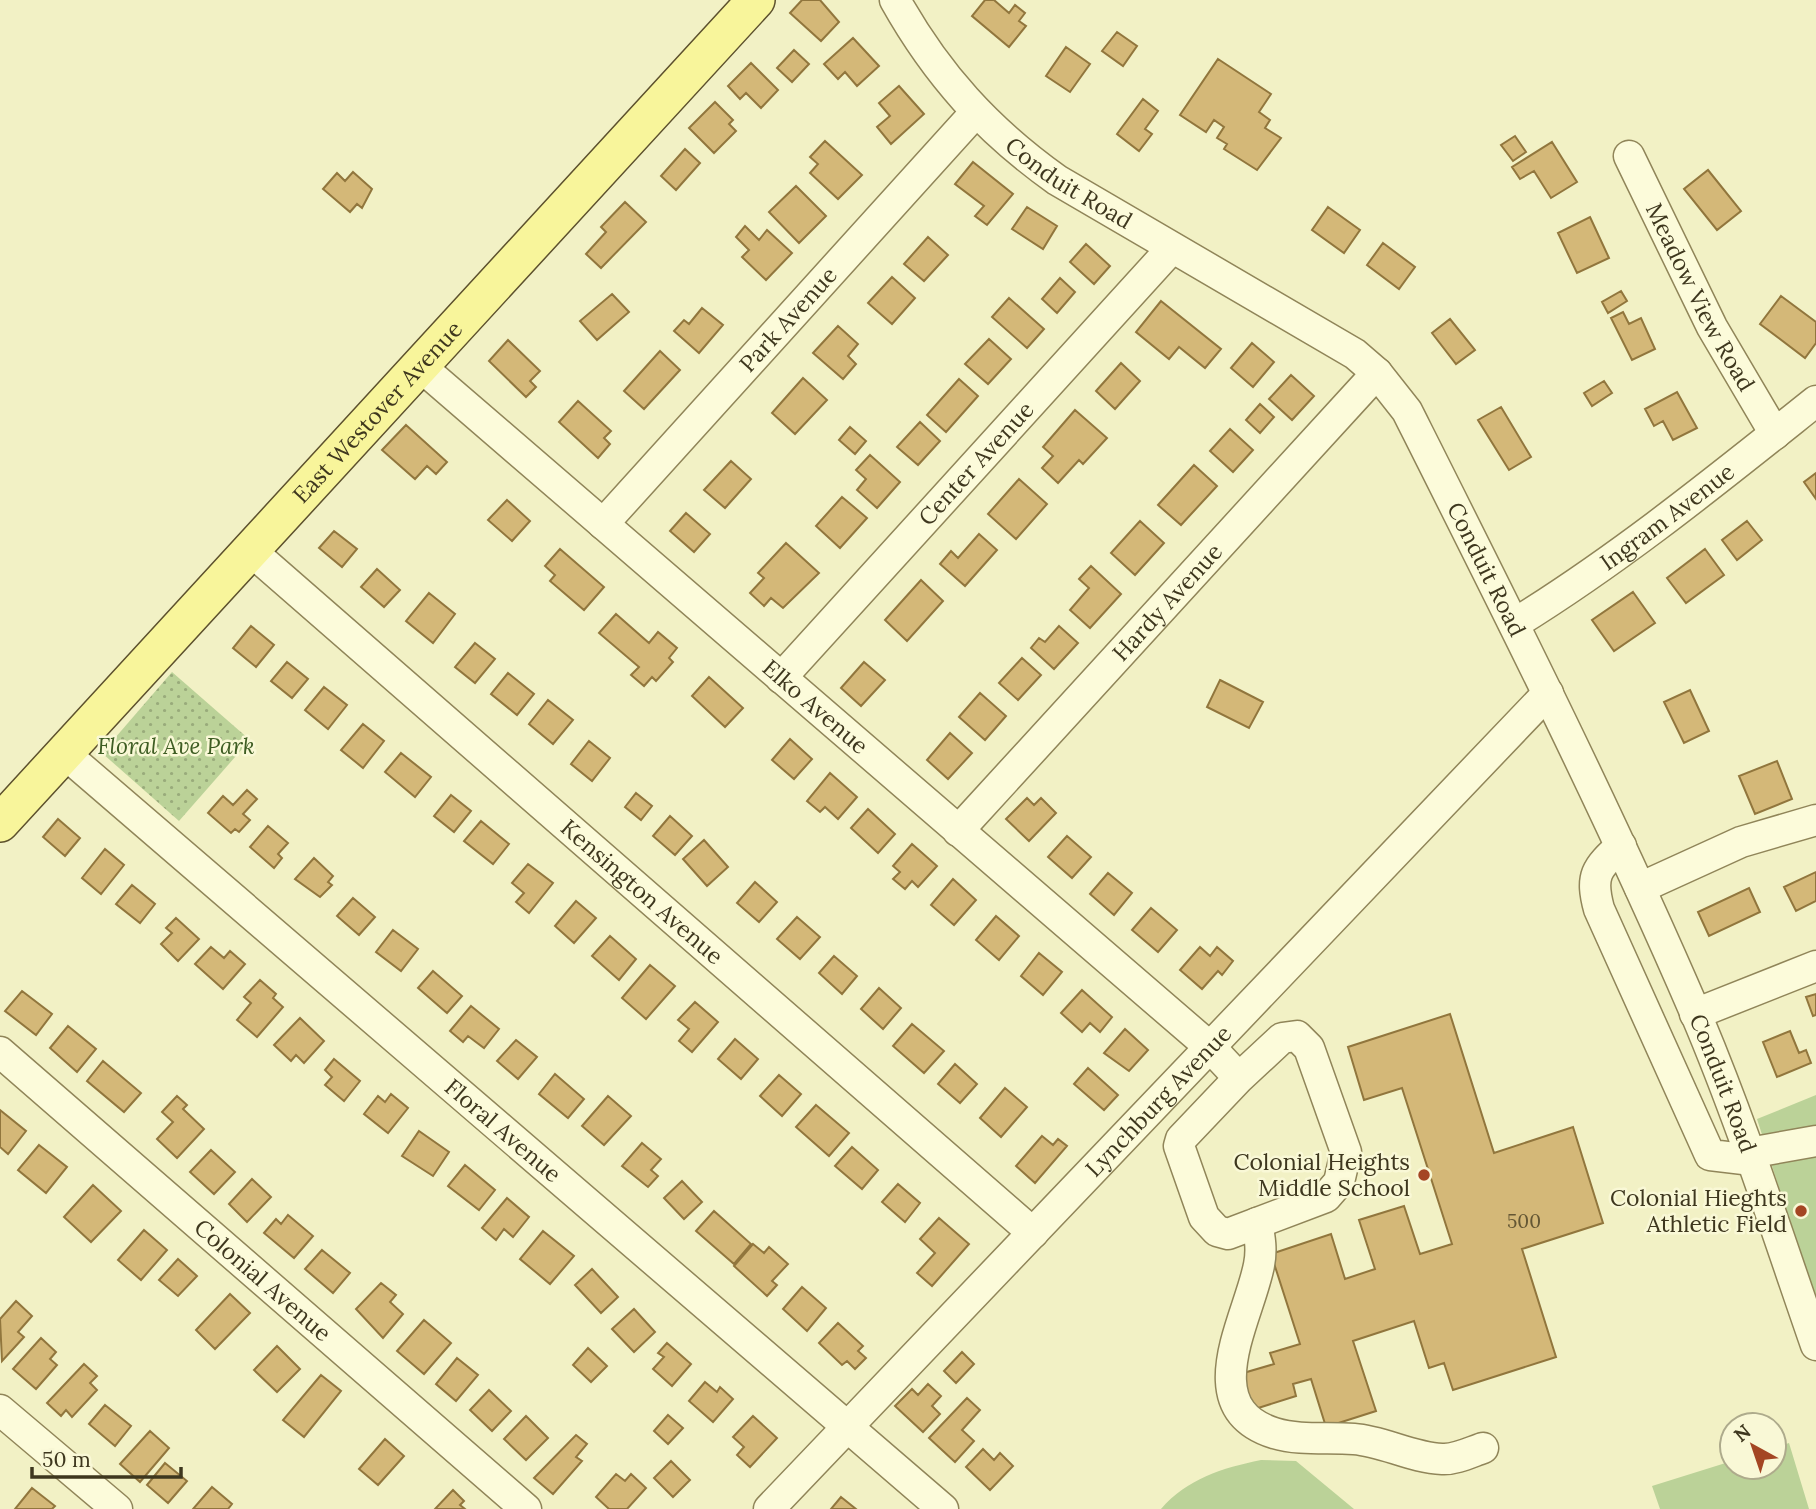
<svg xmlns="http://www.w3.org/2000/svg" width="1816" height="1509" font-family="Lora,serif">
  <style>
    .park { fill: url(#park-dots) }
    .garden { fill: #bbd298 }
    .building { fill: #d4b878; stroke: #91763d; stroke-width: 2 }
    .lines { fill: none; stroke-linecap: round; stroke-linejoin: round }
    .minor-casing { stroke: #908559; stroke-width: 33 }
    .major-casing { stroke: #5d512d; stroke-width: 40 }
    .minor { stroke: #fcfbda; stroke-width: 30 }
    .major { stroke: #f8f59b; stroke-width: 37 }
    .poi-dot { fill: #a44623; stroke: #f9f8d6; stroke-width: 2.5 }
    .labels { text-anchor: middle; stroke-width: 5; stroke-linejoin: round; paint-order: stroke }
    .number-label { font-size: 19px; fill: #645734 }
    .street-label { font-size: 23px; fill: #3e371e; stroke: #f9f8d6 }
    .park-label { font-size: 23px; font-style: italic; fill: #3e5d23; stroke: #f9f8d6 }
    .poi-label { font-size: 23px; fill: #3e371e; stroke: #f9f8d6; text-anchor: end }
  </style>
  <defs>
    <pattern id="park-dots" width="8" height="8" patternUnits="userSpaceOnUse" patternTransform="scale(1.75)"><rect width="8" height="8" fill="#bbd298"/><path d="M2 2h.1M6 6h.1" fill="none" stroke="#99ab7b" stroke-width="1.8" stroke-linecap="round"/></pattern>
  </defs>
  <rect width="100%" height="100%" fill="#f2f1c5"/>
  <path class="park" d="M172,672l78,68 -71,81 -77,-68z"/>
  <path class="garden" d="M1816,1095v209l-59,-185z
    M1789,1443l20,66h-149l-8,-23 80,-25v6h42v-19z
    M1261,1460l35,1 58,48h-193c26,-30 61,-41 100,-49z"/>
  <path class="building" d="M802,0h18l19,22 -18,19 -31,-28z
    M985,0h9l15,13 6,-8 10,8 -6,8 7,5 -17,21 -37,-31z
    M1117,32l20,14 -14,20 -21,-15z
    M853,38l26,28 -22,20 -12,-14 -7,7 -14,-15z
    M1066,47l24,17 -20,28 -24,-16z
    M794,50l15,14 -17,18 -15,-14z
    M1218,59l53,35 -12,18 11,8 -5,8 16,10 -24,32 -33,-21 3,-5 -10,-6 7,-11 -10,-7 -8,12 -26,-17z
    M751,63l27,27 -17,18 -15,-15 -6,6 -12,-13z
    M899,86l25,28 -33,30 -14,-17 13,-11 -11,-13z
    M1143,99l15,12 -13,18 7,5 -13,17 -22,-17z
    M715,102l18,18 -4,4 7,7 -22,22 -25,-25z
    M1515,136l11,16 -13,9 -12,-16z
    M825,141l37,34 -24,24 -28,-26 8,-9 -8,-7z
    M1552,142l25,40 -26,16 -17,-27 -14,8 -8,-12z
    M685,149l15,14 -24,27 -15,-14z
    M973,162l40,32 -26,31 -12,-9 9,-10 -29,-22z
    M1708,170l33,41 -24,19 -33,-41z
    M353,172l19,17 -10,19 -5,-4 -7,8 -27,-23 14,-16 8,8z
    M796,186l30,30 -27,27 -30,-31z
    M625,202l21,20 -45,46 -15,-14 20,-22 -5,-5z
    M1027,207l30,19 -14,23 -31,-20z
    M1328,207l32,23 -16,23 -32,-23z
    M1590,217l19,41 -32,15 -19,-40z
    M745,226l14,14 8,-10 25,23 -26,27 -24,-23 7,-7 -13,-13z
    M928,237l20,18 -24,26 -20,-17z
    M1383,243l32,24 -16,22 -32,-24z
    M1086,244l24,22 -16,18 -24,-22z
    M892,277l23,21 -23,26 -24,-21z
    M1060,278l15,14 -18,21 -15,-14z
    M1621,291l6,10 -19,12 -6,-11z
    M612,294l17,18 -32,28 -17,-19z
    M1781,296l35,26v21l-11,15 -45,-34z
    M1009,298l35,31 -17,19 -35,-31z
    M1161,301l60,48 -16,19 -26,-21 -10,12 -33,-27z
    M702,308l21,17 -24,28 -25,-22 10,-11 5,4z
    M1623,312l6,12 12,-6 14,31 -23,11 -21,-42z
    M1450,319l25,31 -19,14 -24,-31z
    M838,326l20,18 -10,12 8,8 -13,15 -30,-26z
    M989,339l22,20 -23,25 -23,-20z
    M508,340l32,31 -10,10 6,6 -10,10 -37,-36z
    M1252,343l22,19 -21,25 -22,-19z
    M660,351l20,19 -36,39 -20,-18z
    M1121,363l19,18 -25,28 -19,-18z
    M1291,375l23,21 -22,24 -23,-21z
    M803,378l24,22 -32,34 -23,-21z
    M959,379l19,17 -32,36 -19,-17z
    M1604,381l8,12 -20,13 -8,-13z
    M1677,392l20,36 -24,12 -10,-19 -9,5 -9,-17z
    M578,401l33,30 -7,7 6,6 -12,14 -39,-36z
    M1260,404l14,13 -14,16 -14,-13z
    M1501,407l30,50 -22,13 -31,-50z
    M1075,410l32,28 -24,26 -4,-4 -21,23 -16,-15 11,-12 -10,-9z
    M920,422l20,19 -22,24 -21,-18z
    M406,425l41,37 -11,12 -9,-8 -12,13 -33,-29z
    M850,427l16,14 -11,13 -16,-14z
    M1230,429l23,21 -20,22 -23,-21z
    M870,455l30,27 -23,26 -20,-18 9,-11 -10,-9z
    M731,461l20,18 -26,29 -21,-18z
    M1194,465l23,21 -36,39 -23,-20z
    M1816,473v26l-12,-17z
    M1019,479l28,25 -31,35 -28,-25z
    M842,497l25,21 -27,30 -24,-22z
    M507,500l23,21 -18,20 -24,-21z
    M686,513l24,21 -16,18 -24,-21z
    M1140,521l24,22 -29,32 -24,-22z
    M1747,521l15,19 -25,20 -15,-20z
    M334,531l23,18 -15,18 -23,-19z
    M979,534l18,16 -32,36 -25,-22 11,-13 7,7z
    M786,543l33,30 -36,35 -12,-10 -7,8 -14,-13 14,-15 -6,-5z
    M560,549l44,38 -20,23 -34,-29 5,-6 -10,-9z
    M1705,549l19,26 -38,28 -19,-25z
    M1091,566l30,28 -31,34 -20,-18 19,-22 -10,-9z
    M377,569l23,21 -16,17 -23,-20z
    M921,580l22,21 -36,40 -22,-21z
    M1633,592l22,31 -41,28 -22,-31z
    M429,593l26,21 -22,29 -27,-22z
    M616,614l33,29 9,-11 19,16 -8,10 4,4 -17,19 -4,-4 -8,9 -13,-11 8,-8 -40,-34z
    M251,626l23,19 -18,22 -23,-19z
    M1059,626l19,17 -24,26 -23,-21 8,-10 6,4z
    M475,643l20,16 -20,24 -20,-16z
    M1022,658l19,17 -23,25 -19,-17z
    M287,662l21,17 -16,19 -21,-17z
    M864,662l21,18 -24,26 -20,-18z
    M508,673l26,21 -17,21 -26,-21z
    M709,677l34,31 -18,19 -33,-31z
    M1220,680l43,22 -14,26 -42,-21z
    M324,687l23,18 -19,24 -23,-19z
    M1690,690l19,41 -25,12 -20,-41z
    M980,693l26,23 -21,24 -26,-23z
    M548,700l25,20 -20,24 -24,-20z
    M363,724l21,17 -21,27 -22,-18z
    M950,733l22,20 -24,26 -21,-19z
    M790,739l22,20 -18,20 -22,-19z
    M589,741l21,17 -18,23 -21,-17z
    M401,753l30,24 -16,20 -30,-25z
    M1777,761l15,38 -37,15 -16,-38z
    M830,773l27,24 -19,22 -13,-12 -5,5 -13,-11z
    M247,790l10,9 -14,15 7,6 -11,12 -4,-3 -4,4 -23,-20 15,-17 10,9z
    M636,793l16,13 -11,14 -16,-13z
    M451,795l20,16 -17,21 -20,-16z
    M1027,798l7,7 7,-7 15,15 -27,28 -23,-22z
    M868,809l27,25 -17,19 -27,-25z
    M670,816l22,20 -17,19 -22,-19z
    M58,819l22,19 -15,18 -22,-19z
    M481,821l28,23 -16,20 -29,-23z
    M268,826l20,17 -10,11 4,4 -8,10 -24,-21z
    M1067,836l24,21 -19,21 -24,-21z
    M704,840l24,27 -21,19 -24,-27z
    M912,844l25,22 -19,21 -6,-6 -7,8 -12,-10 7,-7 -7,-6z
    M105,849l19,16 -23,29 -19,-16z
    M314,858l19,18 -5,6 4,3 -12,12 -25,-18z
    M528,864l25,19 -24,30 -13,-11 8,-9 -12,-10z
    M1816,872v29l-20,10 -12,-24z
    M1108,873l24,20 -18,22 -24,-21z
    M953,879l23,21 -22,25 -23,-20z
    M755,882l22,20 -18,20 -22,-19z
    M132,885l23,19 -15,19 -24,-19z
    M1749,888l11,24 -51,24 -11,-24z
    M353,898l22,19 -16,18 -22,-19z
    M576,901l20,17 -22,25 -19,-17z
    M1151,908l26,22 -19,22 -26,-22z
    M996,916l23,20 -20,24 -23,-20z
    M797,917l23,20 -20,22 -23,-20z
    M176,918l23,21 -21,22 -17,-17 11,-11 -6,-5z
    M393,930l25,19 -17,22 -25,-19z
    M610,936l26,23 -17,21 -27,-24z
    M211,947l13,11 6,-7 15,13 -22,25 -28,-25z
    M1200,947l10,9 7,-9 16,14 -11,14 -4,-4 -16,18 -22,-19z
    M1039,953l23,19 -19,23 -22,-19z
    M834,956l23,20 -15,18 -23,-21z
    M650,965l25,21 -29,33 -24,-21z
    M433,971l29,25 -15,17 -29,-25z
    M260,980l16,14 -3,4 10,9 -26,30 -20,-17 14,-17 -7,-6z
    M879,988l22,20 -18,21 -22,-20z
    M1082,990l30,27 -12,15 -10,-9 -8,9 -21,-19z
    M22,991l30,23 -16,21 -31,-24z
    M1816,994v21l-3,1 -7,-19z
    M695,1002l23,20 -26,30 -13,-11 10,-12 -11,-9z
    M471,1006l28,23 -15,19 -16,-12 -5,6 -13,-11z
    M1450,1014l44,139 79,-26 30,96 -81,26 34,108 -103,33 -9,-27 -15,5 -15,-47 -61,20 23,70 -50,16 -15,-48 -18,5 3,12 -44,14 -12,-36 34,-10 -4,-11 30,-9 -29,-90 60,-20 14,45 30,-10 -16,-49 45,-14 16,48 32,-10 -50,-156 -38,12 -16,-53z
    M300,1018l24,23 -20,22 -8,-8 -5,6 -17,-16z
    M912,1024l32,27 -20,22 -31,-27z
    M68,1026l28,23 -19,23 -27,-24z
    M1125,1029l23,21 -19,21 -25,-18z
    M1790,1031l9,22 7,-3 5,13 -34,14 -14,-35z
    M735,1039l23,20 -17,20 -23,-20z
    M516,1040l21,17 -19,22 -21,-18z
    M334,1059l26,22 -16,20 -19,-16 7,-8 -7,-7z
    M103,1061l38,32 -17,19 -37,-31z
    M955,1064l22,20 -17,19 -22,-19z
    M1088,1068l30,27 -14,15 -30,-26z
    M555,1074l29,25 -16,19 -29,-24z
    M779,1075l22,19 -19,22 -22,-20z
    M1005,1088l22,19 -26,30 -21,-19z
    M391,1094l17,14 -20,25 -24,-19 14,-18 7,6z
    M177,1096l10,9 -4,4 21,20 -27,29 -20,-19 16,-17 -11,-10z
    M608,1096l23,20 -27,29 -22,-19z
    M816,1105l33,28 -20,23 -33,-29z
    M0,1110l26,21 -18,23 -8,-7z
    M419,1131l30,21 -16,24 -31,-20z
    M1042,1136l11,9 5,-6 9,7 -32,37 -19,-17z
    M642,1143l19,16 -10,11 7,6 -10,11 -26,-21z
    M39,1145l28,22 -21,26 -28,-23z
    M852,1147l26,23 -16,19 -27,-23z
    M211,1150l24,22 -21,22 -24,-22z
    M465,1165l30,25 -16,20 -31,-24z
    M252,1179l19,18 -24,25 -18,-18z
    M682,1181l20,21 -18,17 -20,-21z
    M898,1184l22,19 -15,19 -23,-20z
    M93,1185l28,26 -30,31 -27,-25z
    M507,1198l22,19 -16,20 -9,-8 -8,11 -14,-12z
    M714,1211l37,33 -17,20 -38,-33z
    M288,1215l25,21 -19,22 -30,-25 12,-14 5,5z
    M939,1218l30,26 -37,42 -15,-13 18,-20 -15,-14z
    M144,1230l23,20 -26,30 -23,-20z
    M543,1231l31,25 -24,28 -30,-25z
    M753,1244l11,9 5,-6 19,17 -16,17 5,4 -10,11 -33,-30z
    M322,1250l28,23 -17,20 -28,-24z
    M178,1259l19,17 -19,20 -19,-16z
    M592,1269l26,28 -17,16 -26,-28z
    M381,1283l15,12 -6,7 13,12 -20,24 -27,-29z
    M802,1287l24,21 -19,23 -24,-22z
    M230,1294l20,19 -35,36 -19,-19z
    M16,1301l16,15 -14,16 6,5 -22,24 -2,-42z
    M634,1309l21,23 -21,20 -22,-23z
    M424,1320l27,23 -27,31 -27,-23z
    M838,1323l25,23 -5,5 8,7 -11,11 -8,-8 -5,4 -23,-22z
    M41,1338l15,14 -6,7 7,6 -21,24 -23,-20z
    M667,1343l24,21 -19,22 -19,-17 11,-12 -6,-4z
    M277,1346l23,23 -23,23 -23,-22z
    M588,1348l19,18 -16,16 -18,-17z
    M962,1352l12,12 -18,19 -12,-12z
    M457,1358l21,17 -22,26 -20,-17z
    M84,1364l13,12 -7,7 7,7 -25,27 -6,-7 -5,6 -14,-13z
    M321,1375l20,16 -37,46 -21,-17z
    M705,1382l12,10 3,-5 13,12 -20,23 -24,-21z
    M928,1384l13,12 -9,10 8,8 -17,18 -28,-26 17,-17 6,6z
    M489,1390l22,21 -19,20 -22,-21z
    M967,1398l13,12 -18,20 12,11 -19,21 -26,-24z
    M105,1405l26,21 -16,20 -26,-22z
    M668,1415l15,13 -15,16 -14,-13z
    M526,1416l22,22 -22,22 -22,-21z
    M753,1416l24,22 -27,29 -13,-12 7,-8 -11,-10z
    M150,1431l19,17 -29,34 -20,-18z
    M576,1435l11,9 -11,13 6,4 -29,33 -19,-16z
    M385,1439l19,17 -26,29 -19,-16z
    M983,1449l11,11 6,-7 13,13 -23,24 -24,-23z
    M671,1461l19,19 -17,17 -19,-19z
    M165,1463l22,18 -19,22 -21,-18z
    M616,1474l9,7 6,-7 15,14 -19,21h-18l-13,-12z
    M212,1487l20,17 -4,5h-35z
    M32,1488l23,18 -3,3h-37z
    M453,1490l11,11 -4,4 5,4h-30z
    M841,1497l15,12h-25z"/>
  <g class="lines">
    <g class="minor-casing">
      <g id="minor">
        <path id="s1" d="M895,0c42,75 92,130 162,180l298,174 22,19 30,38c100,199 200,397 288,601 46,108 82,221 121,333"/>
        <path id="s2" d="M1629,156l83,171 63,107"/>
        <path id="s3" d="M420,366l791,682 28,30 -58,61 -2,7 25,71 13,14 11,3 98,-37 13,-15 7,-30 -37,-104 -12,-12 -15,2 -43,40"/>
        <path id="s4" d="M603,524l372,-411"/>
        <path id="s5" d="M250,550l783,683"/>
        <path id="s6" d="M1514,624c107,-66 204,-145 302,-223"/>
        <path id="s7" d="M781,678l391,-430"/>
        <path id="s8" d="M64,753l879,756"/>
        <path id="s9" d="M958,831l419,-458"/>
        <path d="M1621,846c-25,22 -31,30 -22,63l111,246 42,5"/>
        <path d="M1640,888l101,-46 75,-22"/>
        <path d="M1695,1014l121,-48"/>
        <path id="s10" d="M0,1052l526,457"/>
        <path d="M1749,1153l67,-12"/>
        <path d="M1257,1223c3,15 5,27 2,42 -10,53 -66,142 15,168 26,8 53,4 80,6 29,2 58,19 88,20 13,1 29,-7 41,-11"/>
        <path d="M0,1410l117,99"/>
        <path id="s11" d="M769,1509l779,-816"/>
      </g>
    </g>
    <g class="major-casing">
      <g id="major">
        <path id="s12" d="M0,823l756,-823"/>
      </g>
    </g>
    <use href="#minor" class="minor"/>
    <use href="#major" class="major"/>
  </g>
  <g class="poi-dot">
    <circle cx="1424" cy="1175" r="7"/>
    <circle cx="1801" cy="1211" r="7"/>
  </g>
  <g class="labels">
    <g class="number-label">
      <text x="1524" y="1228">500</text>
    </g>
    <g class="street-label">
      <text dy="8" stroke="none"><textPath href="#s1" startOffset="256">Conduit Road</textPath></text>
      <text dy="8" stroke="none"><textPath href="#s2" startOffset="158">Meadow View Road</textPath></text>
      <text dy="8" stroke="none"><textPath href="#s4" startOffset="276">Park Avenue</textPath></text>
      <text dy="8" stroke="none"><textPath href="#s12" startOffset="558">East Westover Avenue</textPath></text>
      <text dy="8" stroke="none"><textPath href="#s7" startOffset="290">Center Avenue</textPath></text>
      <text dy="8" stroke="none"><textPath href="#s6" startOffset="187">Ingram Avenue</textPath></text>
      <text dy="8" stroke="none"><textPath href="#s1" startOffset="844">Conduit Road</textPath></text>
      <text dy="8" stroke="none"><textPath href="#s9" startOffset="310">Hardy Avenue</textPath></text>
      <text dy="8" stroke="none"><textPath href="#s3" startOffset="522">Elko Avenue</textPath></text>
      <text dy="8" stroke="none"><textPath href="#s5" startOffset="520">Kensington Avenue</textPath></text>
      <text dy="8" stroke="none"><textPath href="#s1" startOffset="1410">Conduit Road</textPath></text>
      <text dy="8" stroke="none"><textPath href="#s11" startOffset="564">Lynchburg Avenue</textPath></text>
      <text dy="8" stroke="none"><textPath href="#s8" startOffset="579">Floral Avenue</textPath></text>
      <text dy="8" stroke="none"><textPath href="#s10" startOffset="348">Colonial Avenue</textPath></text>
    </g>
    <g class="park-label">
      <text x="176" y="754">Floral Ave Park</text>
    </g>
    <g class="poi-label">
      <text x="1410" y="1170">Colonial Heights<tspan x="1410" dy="26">Middle School</tspan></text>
      <text x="1787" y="1206">Colonial Hieghts<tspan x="1787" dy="26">Athletic Field</tspan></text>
    </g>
  </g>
  <g transform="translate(1753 1446) rotate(320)"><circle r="33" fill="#f9f8d6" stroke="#aeab8c" stroke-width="2"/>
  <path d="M0-5L12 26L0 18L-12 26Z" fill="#a44623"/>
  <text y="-10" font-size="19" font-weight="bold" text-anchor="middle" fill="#3e371e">N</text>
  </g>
  <path d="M32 1467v10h149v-10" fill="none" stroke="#3e371e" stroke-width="3.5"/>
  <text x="42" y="1467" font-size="21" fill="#3e371e" stroke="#f9f8d6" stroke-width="5" paint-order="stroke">50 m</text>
</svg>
